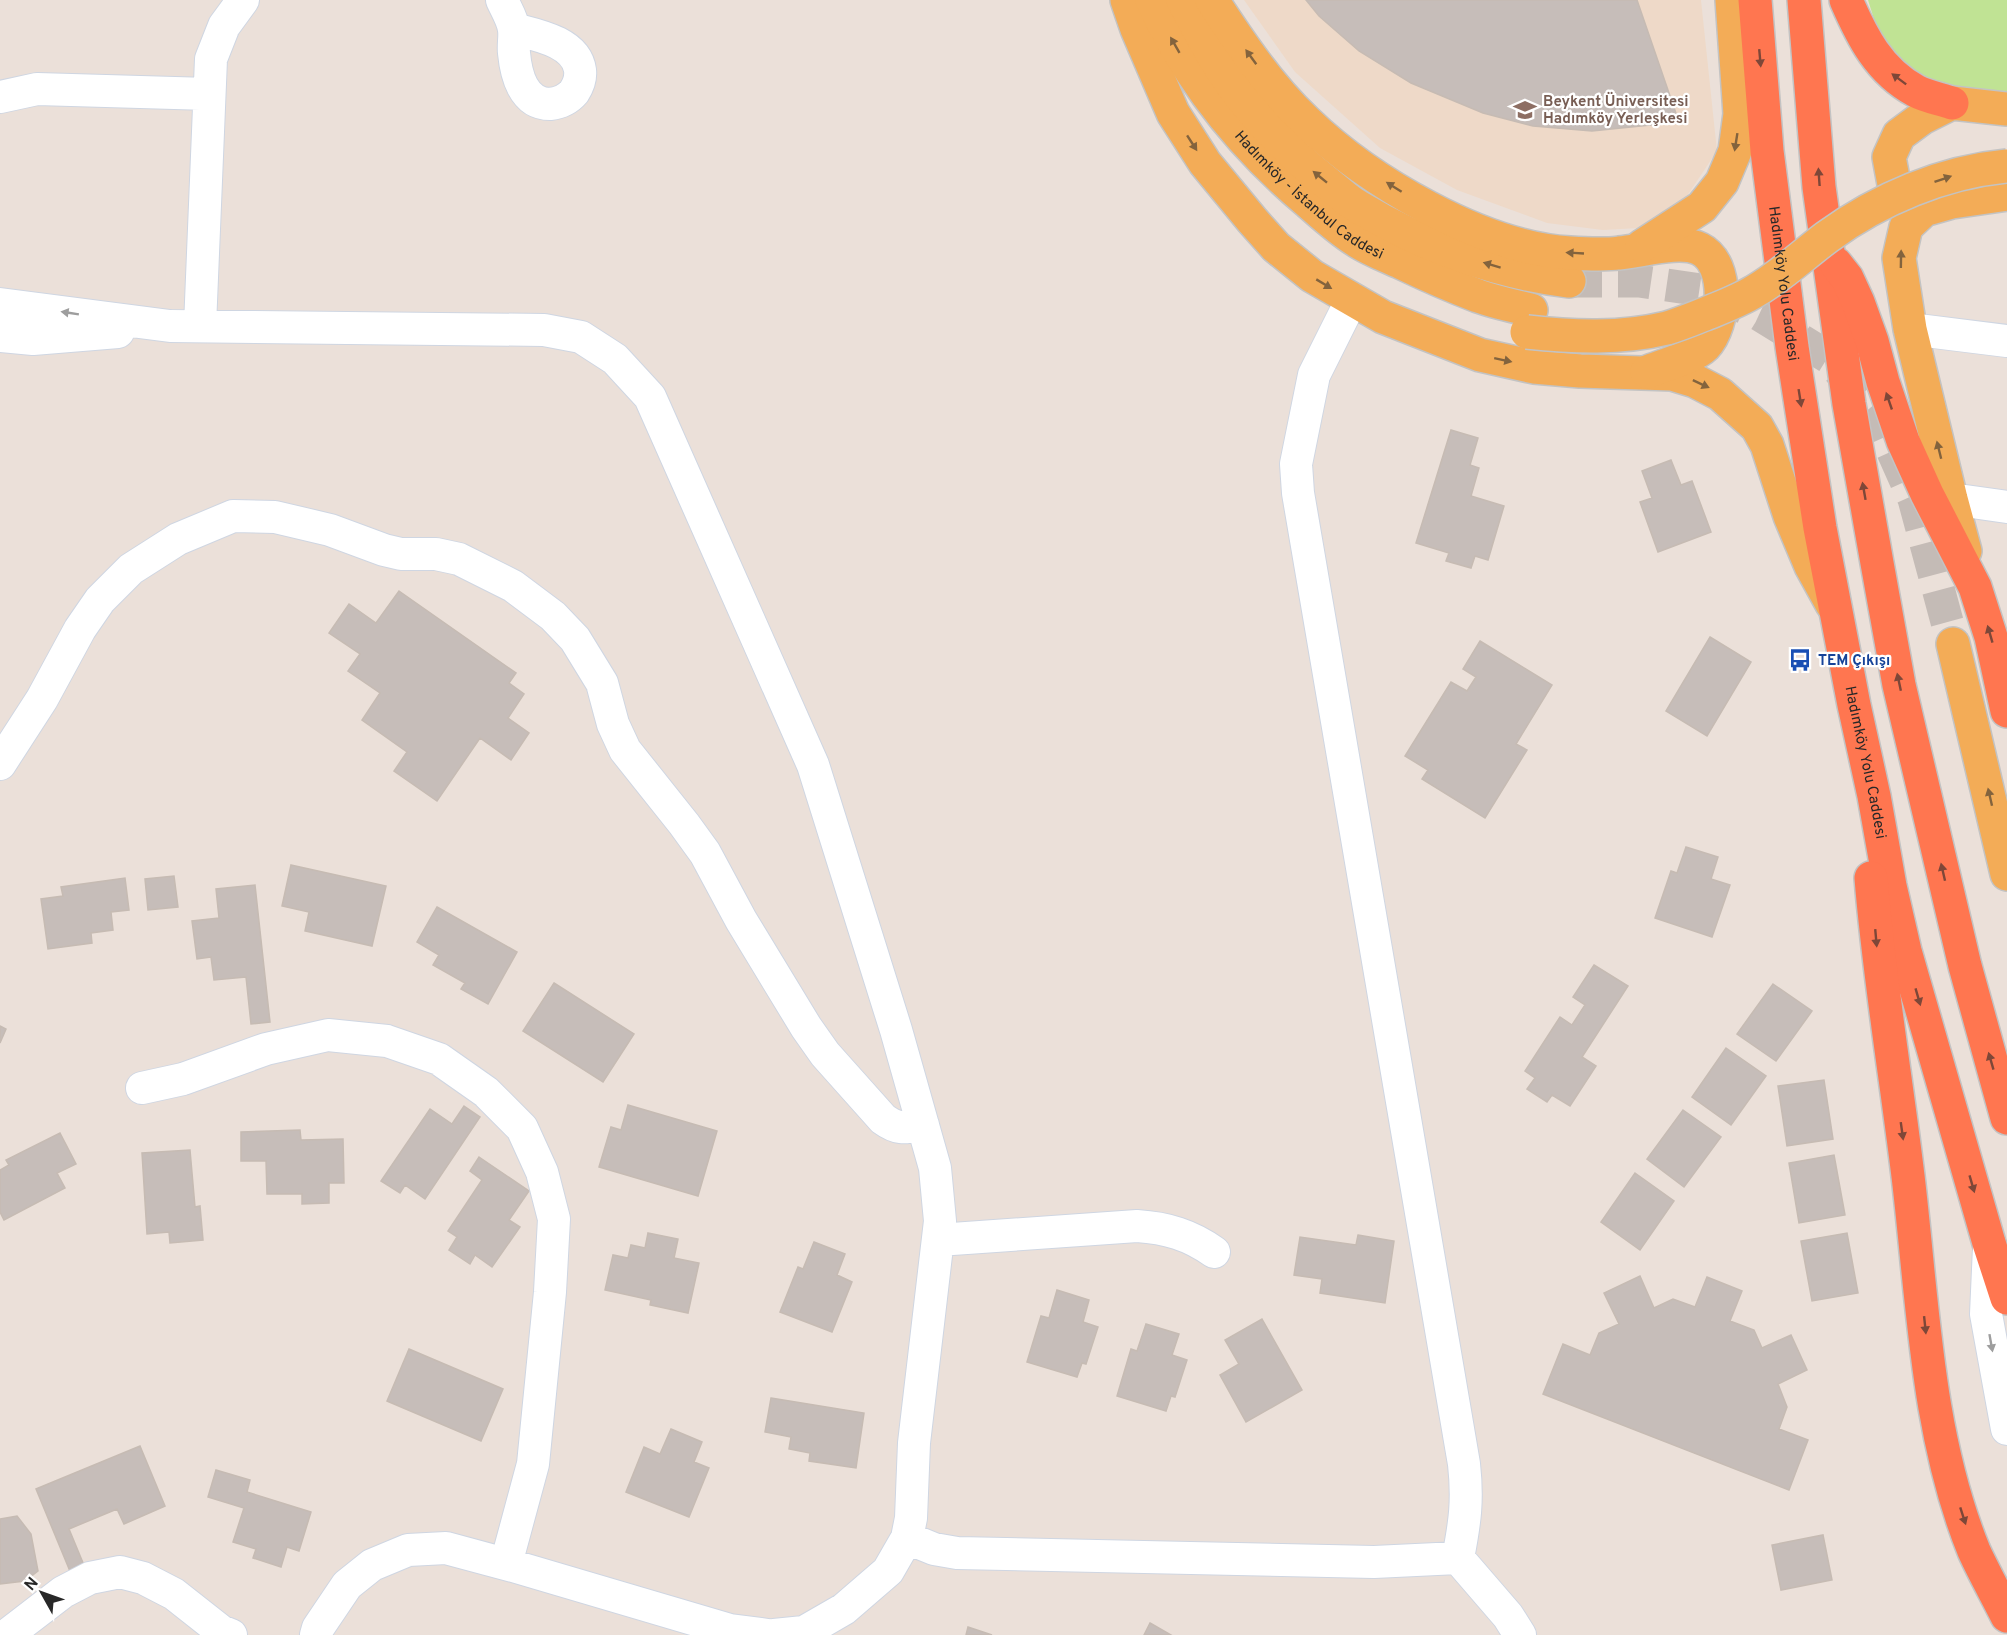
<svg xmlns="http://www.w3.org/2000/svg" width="2007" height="1635" font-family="Overpass,sans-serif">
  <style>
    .education { fill: #eed9c8 }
    .green { fill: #c0e394 }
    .building { fill: #c6bdb9; stroke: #c6bbb3; stroke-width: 1.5 }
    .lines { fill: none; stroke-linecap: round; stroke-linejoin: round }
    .major-tunnel { stroke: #c4bbb6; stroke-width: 33; stroke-dasharray: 33 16; stroke-linecap: butt }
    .minor-casing { stroke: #cfd6e2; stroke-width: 34 }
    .major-casing { stroke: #c3c3c3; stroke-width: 36 }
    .highway-casing { stroke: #c3c3c3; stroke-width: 36 }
    .minor { stroke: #fff; stroke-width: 32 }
    .major { stroke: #f3ac57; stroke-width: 33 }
    .highway { stroke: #ff7650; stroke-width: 33 }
    .major-bridge-casing { stroke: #c3c3c3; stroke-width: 36; stroke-linecap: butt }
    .major-bridge { stroke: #f3ac57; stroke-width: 33 }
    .oneway { fill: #83633d }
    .oneway2 { fill: #7e4738 }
    .oneway3 { fill: #9e9e9e }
    .labels { text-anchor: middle; stroke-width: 4.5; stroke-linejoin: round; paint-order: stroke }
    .education-label { font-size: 15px; font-weight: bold; fill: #785e54; stroke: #fff; text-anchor: start }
    .street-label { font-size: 15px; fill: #282828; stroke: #fff }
    .transit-label { font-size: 15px; font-weight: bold; fill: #164399; stroke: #fff; text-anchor: start }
  </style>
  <rect width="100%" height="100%" fill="#ebe0d9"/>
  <path class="education" d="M1244,0h457l16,151 -30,45 -48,32 -36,2 -56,-7 -90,-33 -77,-42 -85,-76z"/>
  <path class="green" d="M1868,0h139v96l-77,-14 -24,-15 -21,-23 -11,-25z"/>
  <path class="building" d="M1306,0h331l42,122 -87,9 -59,-5 -50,-13 -72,-30 -52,-32 -40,-35z
    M1451,430l27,8 -8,27 9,3 -8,28 33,10 -16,54 -13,-4 -4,12 -25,-7 3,-8 -33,-10z
    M1671,460l10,25 11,-4 19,51 -53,20 -18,-50 12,-4 -10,-27z
    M399,591l117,82 -7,10 15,11 -16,24 21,15 -18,27 -31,-22 -43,63 -43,-30 13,-19 -45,-32 18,-27 -32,-22 12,-17 -31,-21 20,-29 27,19z
    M1710,637l41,25 -44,74 -41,-25z
    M1480,641l72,44 -36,59 11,6 -42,68 -63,-39 6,-9 -23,-14 46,-74 16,9 9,-14 -13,-8z
    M1686,847l32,10 -7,22 19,6 -18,52 -57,-19 16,-47 6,2z
    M291,865l95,21 -14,60 -67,-15 4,-19 -27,-6z
    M174,876l4,31 -30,3 -3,-31z
    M125,878l4,32 -18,2 2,18 -22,3 1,10 -44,6 -7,-50 22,-3 -2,-9z
    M255,885l15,137 -19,2 -5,-47 -32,3 -3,-23 -14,2 -5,-38 27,-3 -3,-29z
    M437,907l80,45 -29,52 -27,-15 4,-6 -32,-18 6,-10 -22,-13z
    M1594,965l34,21 -46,71 14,9 -26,40 -18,-11 -5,7 -20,-13 8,-11 -10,-7 35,-54 12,8 13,-20 -12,-8z
    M554,983l80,51 -31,48 -80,-51z
    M1773,984l39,27 -36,50 -39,-27z
    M0,1026l6,3 -6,14z
    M1726,1048l40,28 -35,49 -39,-28z
    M1824,1080l9,59 -46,7 -9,-60z
    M628,1105l89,26 -19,65 -99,-29 12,-40 10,3z
    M464,1106l16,11 -55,82 -20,-14 -5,8 -19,-12 49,-72 22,15z
    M1683,1110l38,27 -37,50 -37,-28z
    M300,1130l1,10 42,-1 1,44h-15v20l-27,1v-10h-35l-1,-33h-25v-29z
    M60,1133l16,31 -19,9 8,15 -61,32 -4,-8v-42l9,-5 -3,-5z
    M190,1150l5,57 5,-1 3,34 -33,3 -1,-11 -22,2 -5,-81z
    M1834,1155l11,60 -46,8 -10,-60z
    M479,1157l50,34 -20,29 11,7 -28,40 -17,-12 -5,9 -21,-14 8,-13 -9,-6 34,-51 -12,-9z
    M1635,1173l39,28 -34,49 -39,-28z
    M648,1233l30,6 -4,19 25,5 -11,50 -38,-8 1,-5 -46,-10 8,-35 15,3 3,-13 14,3z
    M1847,1233l11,60 -46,8 -11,-60z
    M1358,1235l36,6 -9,62 -65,-10 2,-14 -28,-4 6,-38 56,8z
    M814,1242l31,12 -8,21 15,7 -20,50 -52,-20 18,-45 5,2z
    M1640,1276l14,32 19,-9 22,8 12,-30 35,14 -12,30 24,9 8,18 29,-13 16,35 -29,14 9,23 -8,22 29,11 -19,50 -246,-96 20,-50 27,11 9,-22 20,-9 -15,-31z
    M1057,1290l32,10 -6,22 15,5 -12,37 -4,-1 -5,14 -50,-15 14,-46 8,2z
    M1262,1319l40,71 -56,32 -26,-47 19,-11 -14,-24z
    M1146,1324l33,10 -7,21 15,5 -12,37 -4,-1 -5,15 -49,-15 14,-47 6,2z
    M409,1349l94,40 -22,52 -94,-40z
    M771,1398l93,15 -8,55 -47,-7 1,-8 -21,-4 2,-12 -26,-5z
    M671,1429l31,13 -8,20 15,6 -20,49 -63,-25 18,-45 16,7z
    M140,1446l25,60 -41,18 -7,-15 -48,20 17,41 -14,6 -36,-87z
    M216,1470l34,10 -3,12 64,20 -12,39 -12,-4 -6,20 -28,-9 3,-9 -23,-7 11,-34 -36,-11z
    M17,1516l14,18 7,37 -13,10 -25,3v-65z
    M1823,1535l9,45 -51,10 -9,-45z
    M1150,1623l21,12h-27z
    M968,1627l24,8h-26z"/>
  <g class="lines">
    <path class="major-tunnel" d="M1569,281h70l69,10 52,24 68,42 49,59 37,83 39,145"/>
    <g class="minor-casing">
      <path id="minor" d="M502,0c4,9 11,20 12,30 1,7 -1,15 0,23 2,21 9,51 36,51 9,-1 18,-5 24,-12 4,-6 7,-14 6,-22 -4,-28 -43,-35 -66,-41
        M0,97l37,-8 172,5
        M1352,299l-38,76 -18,89 2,29 166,971c4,36 1,58 -6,94
        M0,304l170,22 374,4 37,7 34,22 35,38 163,368 83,265 39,138 5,53 -26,222 -3,75 -4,20 -19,33 -44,38 -40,23 -30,3
        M200,326l11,-267 13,-33 19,-26
        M1910,329l97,12
        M0,336l33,3 85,-7
        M1951,499l56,8
        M0,764l42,-65 38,-70 20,-29 31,-31 47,-30 55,-23 42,1 55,13 54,20 17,4h35l23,5 54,27 40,30 22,23 27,44 11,41 12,26 59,74 21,29 36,67 65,107 19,27 58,65c15,11 22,9 40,6
        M142,1088l41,-9 83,-30 62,-14 59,6 52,18 47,33 36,36 20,44 12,47 -4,73 -17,172 -27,100
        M938,1240l199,-14c30,2 53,9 77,26
        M1989,1247l-3,67 21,115
        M907,1538l27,11 23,4 417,9 84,-4
        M1458,1558l50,58 12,19
        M7,1635l56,-43 27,-14 30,-6 23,6 31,16 47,37 10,4
        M316,1635l2,-7 29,-43 25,-20 36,-15 38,-2 67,18 217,64 38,5"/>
    </g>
    <g class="major-casing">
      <g id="major">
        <path d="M1127,0l10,29 36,84 32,50 47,57 24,27 36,29 71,41 97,38 54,12 46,4 92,3 23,7 25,13 37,33 10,18 23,71 21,50 21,38"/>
        <path id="s1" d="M1152,0c36,79 89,145 155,201 16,14 32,29 50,40 14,9 30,15 45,22 25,12 50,23 76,33 17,6 35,10 53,14"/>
        <path d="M1183,0c16,31 32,62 53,90 27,36 61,69 96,97 8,6 16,14 25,19 64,39 138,66 212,75"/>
        <path d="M1212,0c28,43 57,86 94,121 62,60 176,127 264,132 16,1 33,2 49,0 23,-2 61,-14 81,-4 30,15 25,76 5,97 -11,11 -43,20 -58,26"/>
        <path d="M1923,209l-16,-7 -13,-18 -5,-27 10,-22 23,-17 30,-15 55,6"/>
        <path d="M1642,246l60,-39 20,-25 13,-31 5,-37 -8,-114"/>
        <path d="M1965,551l-14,-52 -41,-170 -11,-71 7,-31 18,-17 28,-8 55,-8"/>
        <path d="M1953,644l54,230"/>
      </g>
    </g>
    <g class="highway-casing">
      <g id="highway">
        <path id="s2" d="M1755,0l12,151 25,196 28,181 34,177 20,91 16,90 15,65 84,292 18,55"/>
        <path d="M1804,0l15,187 30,217 28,159 22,122 66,281 42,152"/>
        <path d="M1846,0c16,37 33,71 70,91 11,6 25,8 36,12"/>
        <path d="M1836,264l11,14 11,24 14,39 11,41 20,59 24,53 48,93 16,50 16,74"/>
        <path d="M1871,878c8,100 25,199 37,298 15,125 18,257 66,375 10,22 22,43 33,65"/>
      </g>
    </g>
    <use href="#minor" class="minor"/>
    <use href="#major" class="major"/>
    <use href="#highway" class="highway"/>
    <g class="major-bridge-casing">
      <path id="major-bridge" d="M1527,332c46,5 94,7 140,-4 13,-4 25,-9 38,-14 17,-7 34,-13 50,-23 26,-15 48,-36 72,-54 52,-38 116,-65 180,-71"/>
    </g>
    <use href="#major-bridge" class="major-bridge"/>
  </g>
  <defs><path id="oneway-solid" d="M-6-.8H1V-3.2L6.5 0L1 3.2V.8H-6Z" transform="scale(1.5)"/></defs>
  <g class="oneway">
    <use href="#oneway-solid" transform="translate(1175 45) rotate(-120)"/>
    <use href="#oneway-solid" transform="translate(1251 57) rotate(-126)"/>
    <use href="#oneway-solid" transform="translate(1736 142) rotate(99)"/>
    <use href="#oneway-solid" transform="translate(1192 143) rotate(57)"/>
    <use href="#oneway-solid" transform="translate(1320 177) rotate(-141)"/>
    <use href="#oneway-solid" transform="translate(1943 179) rotate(-19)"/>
    <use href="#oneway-solid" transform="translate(1394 187) rotate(-148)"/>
    <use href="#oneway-solid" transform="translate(1575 253) rotate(-177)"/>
    <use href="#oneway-solid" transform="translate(1901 259) rotate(-89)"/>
    <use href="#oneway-solid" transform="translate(1492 265) rotate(-163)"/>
    <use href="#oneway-solid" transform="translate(1324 284) rotate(31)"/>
    <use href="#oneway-solid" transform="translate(1503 360) rotate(12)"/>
    <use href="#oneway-solid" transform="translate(1701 384) rotate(25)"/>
    <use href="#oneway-solid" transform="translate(1939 450) rotate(-104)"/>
    <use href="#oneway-solid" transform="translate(1990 797) rotate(-103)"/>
  </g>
  <g class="oneway2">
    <use href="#oneway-solid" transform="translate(1760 58) rotate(85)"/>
    <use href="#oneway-solid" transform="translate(1899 79) rotate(-143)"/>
    <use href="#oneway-solid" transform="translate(1819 177) rotate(-94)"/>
    <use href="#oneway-solid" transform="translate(1800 398) rotate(81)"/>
    <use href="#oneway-solid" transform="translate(1889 401) rotate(-109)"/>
    <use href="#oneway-solid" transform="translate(1864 491) rotate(-100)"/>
    <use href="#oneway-solid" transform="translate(1990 634) rotate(-106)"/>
    <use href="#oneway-solid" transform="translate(1899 682) rotate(-102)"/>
    <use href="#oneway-solid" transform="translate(1943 872) rotate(-103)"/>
    <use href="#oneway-solid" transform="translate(1876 938) rotate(85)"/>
    <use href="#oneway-solid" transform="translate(1918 997) rotate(74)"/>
    <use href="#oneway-solid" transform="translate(1991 1061) rotate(-106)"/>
    <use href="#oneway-solid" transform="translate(1902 1131) rotate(82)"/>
    <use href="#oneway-solid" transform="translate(1972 1184) rotate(74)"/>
    <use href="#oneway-solid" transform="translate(1925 1325) rotate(84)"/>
    <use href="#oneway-solid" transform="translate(1963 1516) rotate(72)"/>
  </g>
  <g class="oneway3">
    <use href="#oneway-solid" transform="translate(70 313) rotate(-171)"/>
    <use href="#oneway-solid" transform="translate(1991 1343) rotate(80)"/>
  </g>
  <defs>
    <g id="university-bare" transform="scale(1.8)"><path d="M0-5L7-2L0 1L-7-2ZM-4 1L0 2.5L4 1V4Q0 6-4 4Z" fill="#8d6e63" stroke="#fff" stroke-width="2.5" paint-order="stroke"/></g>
    <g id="bus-bare" transform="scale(1.8)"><path d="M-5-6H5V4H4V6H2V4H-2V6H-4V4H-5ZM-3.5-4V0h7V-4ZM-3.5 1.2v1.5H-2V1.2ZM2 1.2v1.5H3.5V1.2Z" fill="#1a4fb4" stroke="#fff" stroke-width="2.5" paint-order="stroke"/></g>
  </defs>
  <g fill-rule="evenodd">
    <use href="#university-bare" x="1525" y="110"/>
    <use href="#bus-bare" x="1800" y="660"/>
  </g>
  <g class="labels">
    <g class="education-label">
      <text x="1543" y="106">Beykent Üniversitesi<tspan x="1543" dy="17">Hadımköy Yerleşkesi</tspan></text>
    </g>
    <g class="street-label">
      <text dy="5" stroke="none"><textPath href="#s1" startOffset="254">Hadımköy - İstanbul Caddesi</textPath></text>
      <text dy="5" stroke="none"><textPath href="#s2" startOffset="285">Hadımköy Yolu Caddesi</textPath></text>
      <text dy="5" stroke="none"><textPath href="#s2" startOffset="771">Hadımköy Yolu Caddesi</textPath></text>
    </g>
    <g class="transit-label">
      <text x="1818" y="665">TEM Çıkışı</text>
    </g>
  </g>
  <g transform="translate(42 1593) rotate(310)" stroke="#ffffff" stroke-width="4.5" paint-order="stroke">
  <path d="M0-4.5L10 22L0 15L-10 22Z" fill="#282828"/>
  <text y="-9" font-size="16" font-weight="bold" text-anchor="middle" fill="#282828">N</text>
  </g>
</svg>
